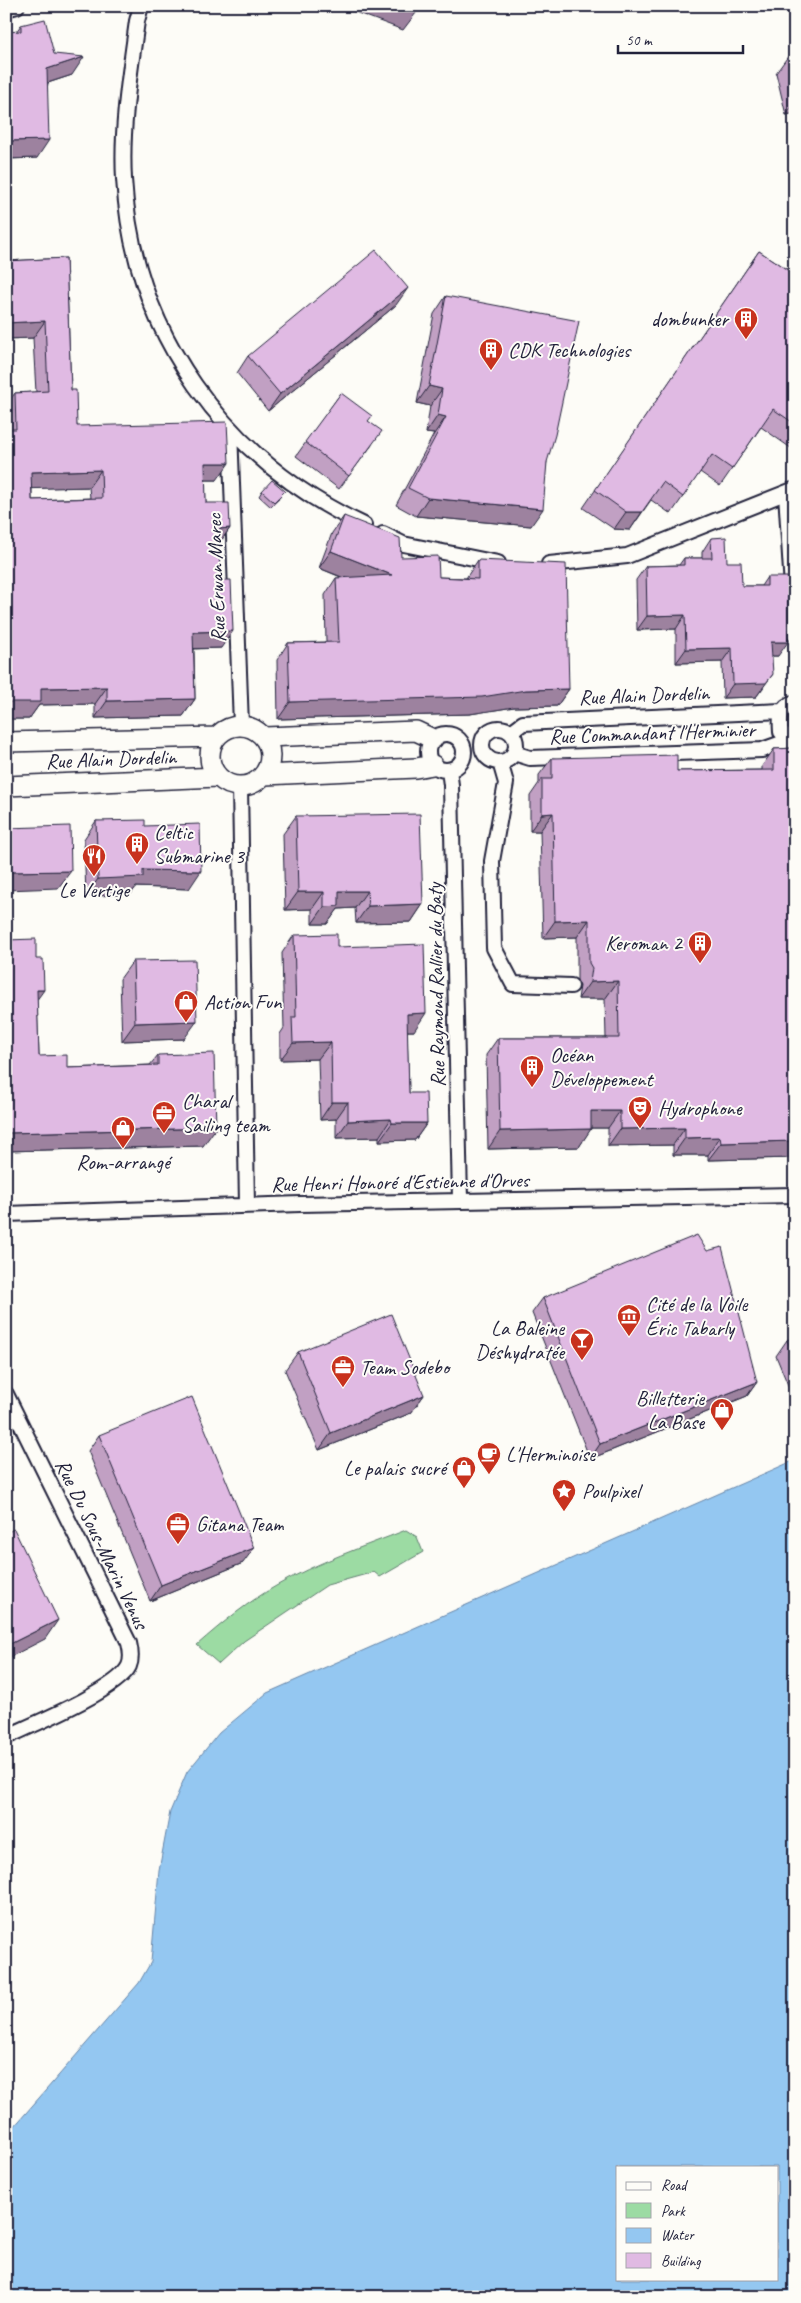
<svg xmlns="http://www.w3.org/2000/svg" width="801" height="2303" font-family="Caveat,sans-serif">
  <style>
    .green { fill: #9cdba3; stroke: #5f7e6f }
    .water { fill: #94c7f1; stroke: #6685a8; fill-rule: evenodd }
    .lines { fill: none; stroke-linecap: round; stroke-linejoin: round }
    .street-casing { stroke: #22223b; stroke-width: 18 }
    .secondary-casing { stroke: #22223b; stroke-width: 22 }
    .street { stroke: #fdfcf7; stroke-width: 14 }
    .secondary { stroke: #fdfcf7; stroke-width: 19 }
    .wall { fill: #c1a0c3; stroke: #22223b; fill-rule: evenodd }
    .shaded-wall { fill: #9d829f; stroke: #22223b }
    .building { fill: #e0bae3; stroke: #22223b; fill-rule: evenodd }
    .labels { text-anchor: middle; stroke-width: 4; stroke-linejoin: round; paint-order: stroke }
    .poi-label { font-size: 21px; fill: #22223b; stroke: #fdfcf7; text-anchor: start }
    .street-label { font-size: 21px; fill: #22223b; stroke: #fdfcf7 }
  </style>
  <rect width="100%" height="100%" fill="#fdfcf7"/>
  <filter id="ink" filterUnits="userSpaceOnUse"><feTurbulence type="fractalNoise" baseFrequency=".02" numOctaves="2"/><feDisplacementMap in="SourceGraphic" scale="10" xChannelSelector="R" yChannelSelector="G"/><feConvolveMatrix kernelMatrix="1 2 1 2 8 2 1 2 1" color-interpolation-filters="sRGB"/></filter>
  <g filter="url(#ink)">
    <path class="green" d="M406,1530l11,7 6,15 -43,25 -6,-5 -47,13 -83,56 -25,23 -22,-19c25,-22 51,-43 79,-59 41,-24 87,-39 130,-56z"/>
    <path class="water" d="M795,1460v837h-789v-161l133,-153 12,-21 8,-92 11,-58 17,-40 32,-39 48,-40zM617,2167h160v112h-160z"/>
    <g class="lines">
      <g class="street-casing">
        <path id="street" d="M141,6l-4,15c-7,52 -16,105 -13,158 9,154 101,281 240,346
          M6,9l11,-3
          M230,430l11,295
          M786,493l9,142
          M383,534l20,10 95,19
          M549,564l78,-8 168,-67
          M795,702c-16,5 -15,16 -14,30l14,10
          M482 745a17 17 0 1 1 34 0a17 17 0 1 1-34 0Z
          M511,732l12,-9 258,-12
          M428 752a18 18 0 1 1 36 0a18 18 0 1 1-36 0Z
          M514,753l16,5 232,-8 28,-10
          M500,762l6,21 -14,78 2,87 19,36 58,2
          M449,770l2,15 9,415
          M240,786l7,419
          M6,1214l294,-10 495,-9
          M6,1394l123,249c2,8 3,16 0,23 -11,24 -97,59 -123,71"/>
      </g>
      <g class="secondary-casing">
        <path id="secondary" d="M210 756a30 30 0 1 1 60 0a30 30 0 1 1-60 0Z
          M265,737l151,-6 17,8
          M6,742l210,-5
          M265,775l151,-7 17,-3
          M6,786l212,-9"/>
      </g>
      <use href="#street" class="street"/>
      <use href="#secondary" class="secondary"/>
    </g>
    <path class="wall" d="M21,25l33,29 18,21 -24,8 -11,75 -31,1v-127h10z
      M795,54v59l-9,2 -10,-42 13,-18z
      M759,251l36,24v176l-34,-24 -41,59 -20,-14 -29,42 -20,-14 -21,30 -16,-1 -31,-21z
      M66,258l5,132 6,36 140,54h-12l1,23 24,25 -11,16 2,104 -27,1 1,50 -12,17 -88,2v-14l-56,1 -10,14h-23v-314l9,-12 21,-1 -3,-54 -27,1v-78zM89,487l1,11 -58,2v-12z
      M446,296l101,166 -16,64 -115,-10 -20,-11 38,-71 -8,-1 4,-27 -13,-3 17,-89z
      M396,305l-128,106 -31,-38 11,-17z
      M341,393l27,28 4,24 -33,44 -43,-33z
      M262,491l19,5 -10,11 -12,-11z
      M344,516l57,41 38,20 27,1 12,-18 91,129 -12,17 -43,1 -44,7 -192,5 -1,-59 11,-17 38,-1 -1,-47 11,-17h7l-24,-10 13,-35z
      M711,538l31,48h19l6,-9 11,79h-6l-9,32 -7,9 -33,1 -1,-36 -46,1v-34l-39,1 -1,-50 10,-14 33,-1 5,-7h18v-6z
      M795,748v410l-87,2v-5h-35v-10l-65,1v-18h-17l-12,19 -91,2 -2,-94 12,-17h108l-1,-39h-27l2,-13 -3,-6v-43l-34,1 -3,-107h-10v-35l9,-13v-8l13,-17 125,13 85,-1v-4l12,-17z
      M296,816l127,88 -12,18 -55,1 -1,-15 -17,1 -11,15h-15v-15l-27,1 -2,-76z
      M96,821l49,5 44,63 -53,-2 -6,8 -44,1 -2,-57z
      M294,935l43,12 77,84h-7l2,62 18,30 -12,17 -36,1v-4l-43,1v-19l-16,1 -2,-61 -38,1v-26l4,-6 -2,-75z
      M6,940l31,59 2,57 28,12 83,-3 8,-10 45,91 -197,5z
      M133,961l51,78 -62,2 -2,-62z
      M543,1298l214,84 -10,14 -157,63 -58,-146z
      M795,1337v65l-19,-46 11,-16z
      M298,1352l126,43 -13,18 -92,37 -34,-80z
      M99,1435l144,128 -93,38 -62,-150z"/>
    <path class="shaded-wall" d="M339,6h59l18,7 -13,17z
      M84,57l-12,18 -37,12 12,-18z
      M795,102v11l-9,2z
      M49,140l-12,18 -31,1v-18z
      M408,288l-12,17 -128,106 12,-17z
      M45,321l-12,17 -27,1v-16z
      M429,386l13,3 -12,17 -13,-3z
      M438,415l8,2 -12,17 -8,-1z
      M205,463h24l-12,17h-24z
      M101,470l-12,17 -70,2 12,-17z
      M428,498l115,11 -12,17 -115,-10z
      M626,512h16l-12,18 -16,-1z
      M230,528l-12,17 1,-16z
      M331,551l61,24 -12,17 -61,-24z
      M685,615l-9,14 -39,1 10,-14z
      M233,631l-12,17 -39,1 11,-17z
      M771,642h17l-10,14h-16z
      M732,648l-10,14 -46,1 10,-14z
      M773,674l-17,23 -33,1 10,-14z
      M107,687l-12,17 -56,1 -10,14h-23v-17l35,-14z
      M569,689l-12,17 -43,1 -44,7 -192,5 12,-17 236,-12z
      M195,699l-12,17 -88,2 12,-17z
      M553,813l-13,18h-10l12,-17z
      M143,870l58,1 -12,18 -53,-2 -6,8 -44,1 12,-17z
      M71,871l-13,17 -52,2v-18z
      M339,891h28l-12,17 -17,1 -11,15h-15l12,-17z
      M298,892h26l-12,17 -27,1z
      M423,904l-12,18 -55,1 12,-17z
      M589,920l-12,17 -34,1 12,-17z
      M618,981l-13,18h-27l12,-17z
      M37,990h7l-13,18z
      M426,1013l-12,18h-19l12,-17z
      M197,1021l-13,18 -62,2 13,-18z
      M331,1042l-13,17 -38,1 13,-17z
      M332,1102h16l-12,17 -16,1z
      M591,1111h29l-12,17h-29z
      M391,1119l-12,18 -43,1 12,-17z
      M392,1123h35l-12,17 -36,1z
      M216,1128l-13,18 -197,5v-18z
      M685,1128l-12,17 -65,1 12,-17z
      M591,1129l-12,18 -91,2 12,-18z
      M720,1137l-12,18h-35l12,-17z
      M795,1141v17l-87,2 13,-17z
      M757,1382l-10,14 -157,63 10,-15z
      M424,1395l-13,18 -92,37 12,-17z
      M254,1548l-11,15 -93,38 11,-16z
      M58,1620l-13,19 -39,20v-13z"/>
    <path class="building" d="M398,6h20l-2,7z
      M45,19l9,35 30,3 -37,12 2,71 -43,1v-109l15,-1v-6z
      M795,54v27l-6,-26z
      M376,250l32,38 -128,106 -32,-38z
      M759,251l36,24v149l-22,-15 -41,60 -20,-14 -29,42 -20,-15 -21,30h-16l-31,-22z
      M66,258l5,132h5l1,36 150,-4 2,41h-24l1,40h23l1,25 -11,1 1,51h11l2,51 -40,1 2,67 -88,2v-14l-66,1v14h-35v-273h10l-1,-36 33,-2 -3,-70 -39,2v-62zM101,470l1,28 -70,2 -1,-28z
      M446,296l133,25 -24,114 -8,27 -4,47 -115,-11 -20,-10 38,-71 -8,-2 4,-26 -13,-3z
      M341,393l31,23 -4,5 14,10 -33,45 -44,-34z
      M272,480l13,11 -11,11 -12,-11z
      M344,516l56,22 1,19 37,-1 1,21 39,2v-19l88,4 3,125 -43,1 -44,7 -192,5 -2,-59 51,-1 -3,-64 56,-3 -61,-24z
      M726,537l1,25h14l1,24h25v-9h21v65h-17l2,32 -7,9 -33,1 -1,-36 -46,1 -1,-34 -38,1 -1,-50 38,-1v-7h28l-1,-20z
      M795,748v393l-74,2 -1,-6 -35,1v-10l-65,1v-18h-29v18l-91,2 -2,-93h121l-1,-57 -28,1 2,-14 -3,-5v-43l-34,1 -2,-108 -11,1v-35h10v-21l125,-3v16l97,-1v-21z
      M420,814l3,90 -55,2 -1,-15h-28v15l-15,1v-15h-26l-2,-76z
      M145,820v6l55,-2 1,47 -58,-1v7l-45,2 -2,-58z
      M70,826l1,45 -65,1v-44z
      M337,934v13l87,-3 2,69 -19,1 2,79h17l1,30h-35l-1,-4 -43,2v-19h-16l-1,-60 -38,1 -1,-26h4l-2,-82z
      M36,939v20h7l1,31h-7l2,66 28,-1v13l91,-3v-10l56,-2 2,75 -210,5v-193z
      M195,960l2,61 -62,2 -2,-62z
      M697,1235l10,16 15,-4 35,135 -157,62 -57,-146z
      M391,1314l33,81 -93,38 -33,-81z
      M795,1337v21l-8,-18z
      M192,1397l62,151 -93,37 -62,-150z
      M14,1529l44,91 -52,26v-113z"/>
  </g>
  <defs>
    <g id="building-pin" transform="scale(1.25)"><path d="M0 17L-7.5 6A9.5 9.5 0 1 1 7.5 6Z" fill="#c8321e" stroke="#fdfcf7"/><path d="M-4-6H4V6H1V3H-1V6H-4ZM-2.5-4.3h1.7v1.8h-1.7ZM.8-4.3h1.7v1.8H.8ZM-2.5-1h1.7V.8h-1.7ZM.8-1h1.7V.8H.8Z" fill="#fff"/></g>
    <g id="restaurant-pin" transform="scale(1.25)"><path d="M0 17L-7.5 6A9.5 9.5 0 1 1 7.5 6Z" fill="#c8321e" stroke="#fdfcf7"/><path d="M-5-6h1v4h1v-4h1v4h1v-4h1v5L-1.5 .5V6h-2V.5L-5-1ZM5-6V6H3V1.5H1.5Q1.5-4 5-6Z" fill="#fff"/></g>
    <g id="shop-pin" transform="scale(1.25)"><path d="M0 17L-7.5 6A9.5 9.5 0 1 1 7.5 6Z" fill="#c8321e" stroke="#fdfcf7"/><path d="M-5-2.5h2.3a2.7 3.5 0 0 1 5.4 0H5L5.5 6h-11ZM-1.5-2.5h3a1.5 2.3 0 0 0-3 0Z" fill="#fff"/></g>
    <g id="theatre-pin" transform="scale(1.25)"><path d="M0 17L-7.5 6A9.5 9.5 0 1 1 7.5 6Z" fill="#c8321e" stroke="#fdfcf7"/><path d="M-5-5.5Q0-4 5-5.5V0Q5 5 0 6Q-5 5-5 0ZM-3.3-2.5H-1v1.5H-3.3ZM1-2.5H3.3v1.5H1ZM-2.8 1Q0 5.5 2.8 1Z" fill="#fff"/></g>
    <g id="office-pin" transform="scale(1.25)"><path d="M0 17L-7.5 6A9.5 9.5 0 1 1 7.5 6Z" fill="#c8321e" stroke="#fdfcf7"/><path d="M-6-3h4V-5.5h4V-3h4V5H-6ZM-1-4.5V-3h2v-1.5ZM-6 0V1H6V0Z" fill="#fff"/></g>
    <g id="museum-pin" transform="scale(1.25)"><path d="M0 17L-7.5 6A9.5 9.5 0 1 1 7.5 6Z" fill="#c8321e" stroke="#fdfcf7"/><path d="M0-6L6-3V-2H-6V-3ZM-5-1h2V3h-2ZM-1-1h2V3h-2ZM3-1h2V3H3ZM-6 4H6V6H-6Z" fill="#fff"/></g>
    <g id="bar-pin" transform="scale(1.25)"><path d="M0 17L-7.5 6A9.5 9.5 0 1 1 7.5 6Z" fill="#c8321e" stroke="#fdfcf7"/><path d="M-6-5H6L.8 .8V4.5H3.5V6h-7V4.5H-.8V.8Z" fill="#fff"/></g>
    <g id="cafe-pin" transform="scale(1.25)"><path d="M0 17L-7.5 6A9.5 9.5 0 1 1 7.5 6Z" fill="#c8321e" stroke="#fdfcf7"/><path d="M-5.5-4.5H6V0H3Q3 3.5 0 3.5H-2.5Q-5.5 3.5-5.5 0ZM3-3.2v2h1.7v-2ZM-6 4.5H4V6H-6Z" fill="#fff"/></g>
    <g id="sight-pin" transform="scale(1.25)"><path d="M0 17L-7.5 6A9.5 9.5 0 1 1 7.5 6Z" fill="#c8321e" stroke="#fdfcf7"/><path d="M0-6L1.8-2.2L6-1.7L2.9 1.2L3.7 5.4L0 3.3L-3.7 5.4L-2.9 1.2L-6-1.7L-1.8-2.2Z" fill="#fff"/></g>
  </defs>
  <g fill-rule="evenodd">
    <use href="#building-pin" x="746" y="319"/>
    <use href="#building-pin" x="491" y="350"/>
    <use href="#building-pin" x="137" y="844"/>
    <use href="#restaurant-pin" x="94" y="856"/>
    <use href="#building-pin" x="700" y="943"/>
    <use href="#shop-pin" x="186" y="1002"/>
    <use href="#building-pin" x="532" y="1067"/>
    <use href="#theatre-pin" x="640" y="1108"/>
    <use href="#office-pin" x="164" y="1113"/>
    <use href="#shop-pin" x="123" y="1128"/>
    <use href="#museum-pin" x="629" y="1316"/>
    <use href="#bar-pin" x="582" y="1340"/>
    <use href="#office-pin" x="343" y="1367"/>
    <use href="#shop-pin" x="722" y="1410"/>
    <use href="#cafe-pin" x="489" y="1454"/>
    <use href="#shop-pin" x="464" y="1468"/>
    <use href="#sight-pin" x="564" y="1491"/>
    <use href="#office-pin" x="178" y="1524"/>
  </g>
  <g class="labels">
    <g class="poi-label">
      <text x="728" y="326" text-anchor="end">dombunker</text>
      <text x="508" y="357">CDK Technologies</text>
      <text x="154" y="839">Celtic<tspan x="154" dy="24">Submarine 3</tspan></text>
      <text x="94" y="897" text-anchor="middle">Le Vertige</text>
      <text x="682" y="950" text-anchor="end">Keroman 2</text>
      <text x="204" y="1009">Action Fun</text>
      <text x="550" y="1062">Océan<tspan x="550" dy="24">Développement</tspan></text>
      <text x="182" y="1108">Charal<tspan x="182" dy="24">Sailing team</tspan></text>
      <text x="658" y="1115">Hydrophone</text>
      <text x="123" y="1169" text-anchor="middle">Rom-arrangé</text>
      <text x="646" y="1311">Cité de la Voile<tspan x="646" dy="24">Éric Tabarly</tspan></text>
      <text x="564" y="1335" text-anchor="end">La Baleine<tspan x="564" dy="24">Déshydratée</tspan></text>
      <text x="360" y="1374">Team Sodebo</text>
      <text x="704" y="1405" text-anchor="end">Billetterie<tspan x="704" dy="24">La Base</tspan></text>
      <text x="506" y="1461">L'Herminoise</text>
      <text x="446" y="1475" text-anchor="end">Le palais sucré</text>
      <text x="582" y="1498">Poulpixel</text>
      <text x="196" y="1531">Gitana Team</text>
    </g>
    <g class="street-label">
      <text transform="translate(216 578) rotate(-92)" y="7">Rue Erwan Marec</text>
      <text transform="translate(644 695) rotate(-2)" y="7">Rue Alain Dordelin</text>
      <text transform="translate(652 733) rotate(-2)" y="7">Rue Commandant l'Herminier</text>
      <text transform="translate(111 759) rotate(-2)" y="7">Rue Alain Dordelin</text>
      <text transform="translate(436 985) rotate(-91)" y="7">Rue Raymond Rallier du Baty</text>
      <text transform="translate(400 1182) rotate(-1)" y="7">Rue Henri Honoré d'Estienne d'Orves</text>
      <text transform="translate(102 1544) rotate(64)" y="7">Rue Du Sous-Marin Venus</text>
    </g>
  </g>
  <rect width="801" height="2303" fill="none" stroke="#fdfcf7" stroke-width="25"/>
  <rect x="12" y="12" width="776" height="2278" fill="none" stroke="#22223b" stroke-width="2" filter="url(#ink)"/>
  <rect x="616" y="2166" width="162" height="115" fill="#fdfcf7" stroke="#a5a5ac"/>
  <rect x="626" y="2182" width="25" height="8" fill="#fdfcf7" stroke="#a5a5ac"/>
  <text x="661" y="2190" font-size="15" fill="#22223b">Road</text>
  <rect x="626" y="2203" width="25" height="15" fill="#9cdba3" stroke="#a5a5ac"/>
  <text x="661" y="2216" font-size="15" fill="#22223b">Park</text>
  <rect x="626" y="2228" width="25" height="15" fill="#94c7f1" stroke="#a5a5ac"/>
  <text x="661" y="2240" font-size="15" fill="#22223b">Water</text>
  <rect x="626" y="2253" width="25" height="15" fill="#e0bae3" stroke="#a5a5ac"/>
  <text x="661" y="2266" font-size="15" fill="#22223b">Building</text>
  <path d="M618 45v8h125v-8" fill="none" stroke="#22223b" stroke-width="2.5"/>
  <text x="626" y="45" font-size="15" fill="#22223b" stroke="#fdfcf7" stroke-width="4" paint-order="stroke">50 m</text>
</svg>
